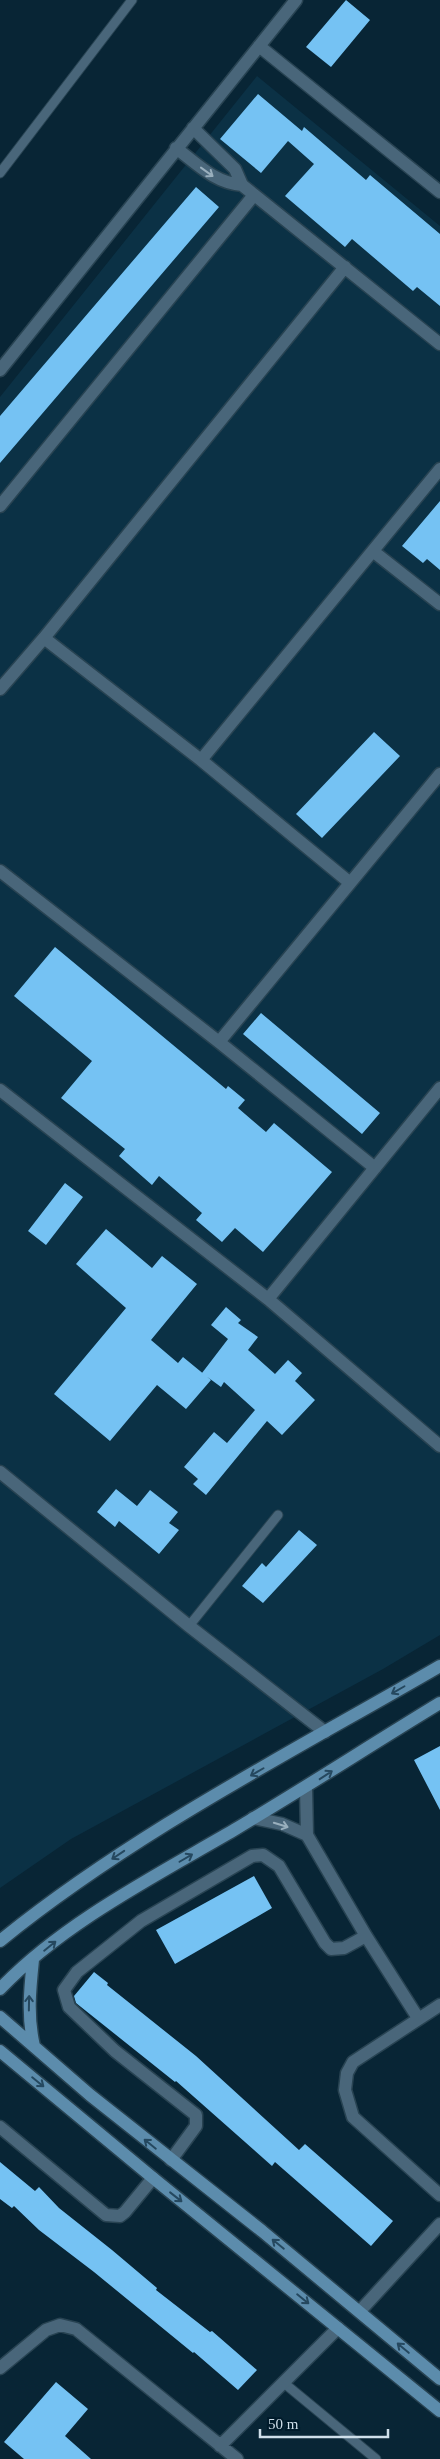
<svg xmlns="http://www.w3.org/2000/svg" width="440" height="2459" font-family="Georgia,serif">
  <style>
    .built { fill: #0b3145 }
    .building { fill: #75c2f3 }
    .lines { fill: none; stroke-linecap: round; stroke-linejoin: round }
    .lane-casing { stroke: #284352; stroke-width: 11 }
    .street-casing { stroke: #284352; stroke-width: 15 }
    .secondary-casing { stroke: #284352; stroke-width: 15 }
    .lane { stroke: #49667a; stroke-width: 9 }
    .street { stroke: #49667a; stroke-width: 12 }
    .secondary { stroke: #5c8cac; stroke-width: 12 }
    .oneway { stroke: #99afbd }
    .oneway2 { stroke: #25485f }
  </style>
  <rect width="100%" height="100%" fill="#082535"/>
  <path class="built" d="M257,76l183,150v1409l-57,34 -312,170 -71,49v-1491z"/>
  <path class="building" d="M346,0l24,20 -39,47 -25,-20z
    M258,94l44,37 2,-4 62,53 4,-5 70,59v72l-23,-19 -4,4 -61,-52 -7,8 -60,-51 29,-32 -26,-23 -27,32 -41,-34z
    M196,187l23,20 -219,256v-47z
    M440,501v69l-13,-11 -4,4 -21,-17z
    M374,732l26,24 -78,82 -26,-24z
    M55,947l171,142 2,-3 17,14 -7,8 28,24 8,-9 58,49 -69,80 -28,-24 -13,14 -26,-22 6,-7 -43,-37 -7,9 -33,-29 6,-7 -64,-51 31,-37 -78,-65z
    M261,1013l119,100 -18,21 -119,-100z
    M65,1183l18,14 -37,48 -18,-14z
    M106,1229l46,39 10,-12 35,28 -46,56 27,23 5,-6 28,23 -25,29 -29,-24 -47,56 -56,-47 72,-86 -50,-44z
    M226,1307l15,13 -3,3 20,14 -10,13 27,24 13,-14 14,13 -7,8 20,19 -33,35 -15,-14 -61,74 -13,-11 5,-5 -14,-12 30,-35 13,11 28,-33 -31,-28 -3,5 -19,-14 26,-34 -17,-14z
    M116,1489l21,17 13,-16 28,22 -9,11 10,7 -20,24 -40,-33 -4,6 -18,-15z
    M299,1530l18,15 -54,58 -21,-17 20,-23 4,4z
    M440,1746v64l-26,-50z
    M254,1876l18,32 -97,56 -19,-34z
    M94,1972l14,11 -1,2 89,71 103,94 6,-6 88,77 -22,25 -96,-84 -3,4 -96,-85 -1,1 -99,-79 -2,-7z
    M0,2162l35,29 4,-4 20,21 53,42 45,38 -1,2 54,42 2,-1 45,39 -19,20 -44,-38 -1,1 -99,-81 -55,-42 -25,-24 -2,2 -12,-9z
    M56,2382l32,27 -23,27 26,23h-67l-20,-17z"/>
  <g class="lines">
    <g class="lane-casing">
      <path id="lane" d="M0,173l132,-173
        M189,1626l89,-111
        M284,2383l92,76"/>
    </g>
    <g class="street-casing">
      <path id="street" d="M259,46l181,146
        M193,128l42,41 7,16 198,159
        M176,148c21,16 39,35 66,37
        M0,370l296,-370
        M0,506l254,-311
        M374,552l66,52
        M44,638l157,122 148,122
        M0,689l44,-51 301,-371
        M201,760l239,-291
        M0,871l219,171 156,126
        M219,1042l221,-268
        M0,1090l268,209 172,147
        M268,1299l172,-211
        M0,1472l189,154 136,106
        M306,1788l1,47 59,101 52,82
        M253,1818l29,6 25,11
        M440,2005l-87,57 -6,11 -2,17 8,27 87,78
        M0,2127l106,88 14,1 5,-4 28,-34
        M171,2160l25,-34v-11l-81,-64 -46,-44 -5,-17 13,-18 64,-51 111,-65 11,-1 16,11 46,77 6,6 13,-1 22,-12
        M360,2311l80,-87
        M0,2368l46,-38 14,-5 16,4 161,130
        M220,2446l118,-118"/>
    </g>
    <g class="secondary-casing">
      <path id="secondary" d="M0,1941c133,-108 292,-189 440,-275
        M33,1960c-3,29 -6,56 1,86
        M0,1989c61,-65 157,-114 234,-159 69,-41 137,-85 206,-127
        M0,2017l90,78 172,136 178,148
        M0,2051l153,127 287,233"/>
    </g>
    <use href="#lane" class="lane"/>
    <use href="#street" class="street"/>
    <use href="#secondary" class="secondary"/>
  </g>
  <defs><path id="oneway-shaft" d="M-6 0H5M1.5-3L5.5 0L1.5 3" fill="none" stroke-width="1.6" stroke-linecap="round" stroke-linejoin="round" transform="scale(1.25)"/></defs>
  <g class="oneway">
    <use href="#oneway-shaft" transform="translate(207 172) rotate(36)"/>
    <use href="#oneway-shaft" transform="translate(281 1825) rotate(17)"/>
  </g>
  <g class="oneway2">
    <use href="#oneway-shaft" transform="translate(398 1690) rotate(150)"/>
    <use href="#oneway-shaft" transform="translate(257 1772) rotate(150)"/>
    <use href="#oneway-shaft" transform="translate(326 1775) rotate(-33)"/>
    <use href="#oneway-shaft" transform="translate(118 1855) rotate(146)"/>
    <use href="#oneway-shaft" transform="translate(186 1858) rotate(-30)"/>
    <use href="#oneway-shaft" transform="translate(50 1946) rotate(-39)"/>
    <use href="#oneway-shaft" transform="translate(29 2003) rotate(-89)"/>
    <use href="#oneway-shaft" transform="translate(38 2082) rotate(39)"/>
    <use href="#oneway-shaft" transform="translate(150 2144) rotate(-141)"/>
    <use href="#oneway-shaft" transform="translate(176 2197) rotate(38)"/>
    <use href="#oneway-shaft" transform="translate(278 2244) rotate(-141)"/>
    <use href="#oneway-shaft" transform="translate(303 2299) rotate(39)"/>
    <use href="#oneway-shaft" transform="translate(403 2348) rotate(-140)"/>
  </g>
  <path d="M260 2429v8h128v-8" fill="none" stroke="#cfdfea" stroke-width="2.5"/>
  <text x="268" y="2429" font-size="15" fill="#cfdfea" stroke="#001b2b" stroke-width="4" paint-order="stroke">50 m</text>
</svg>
